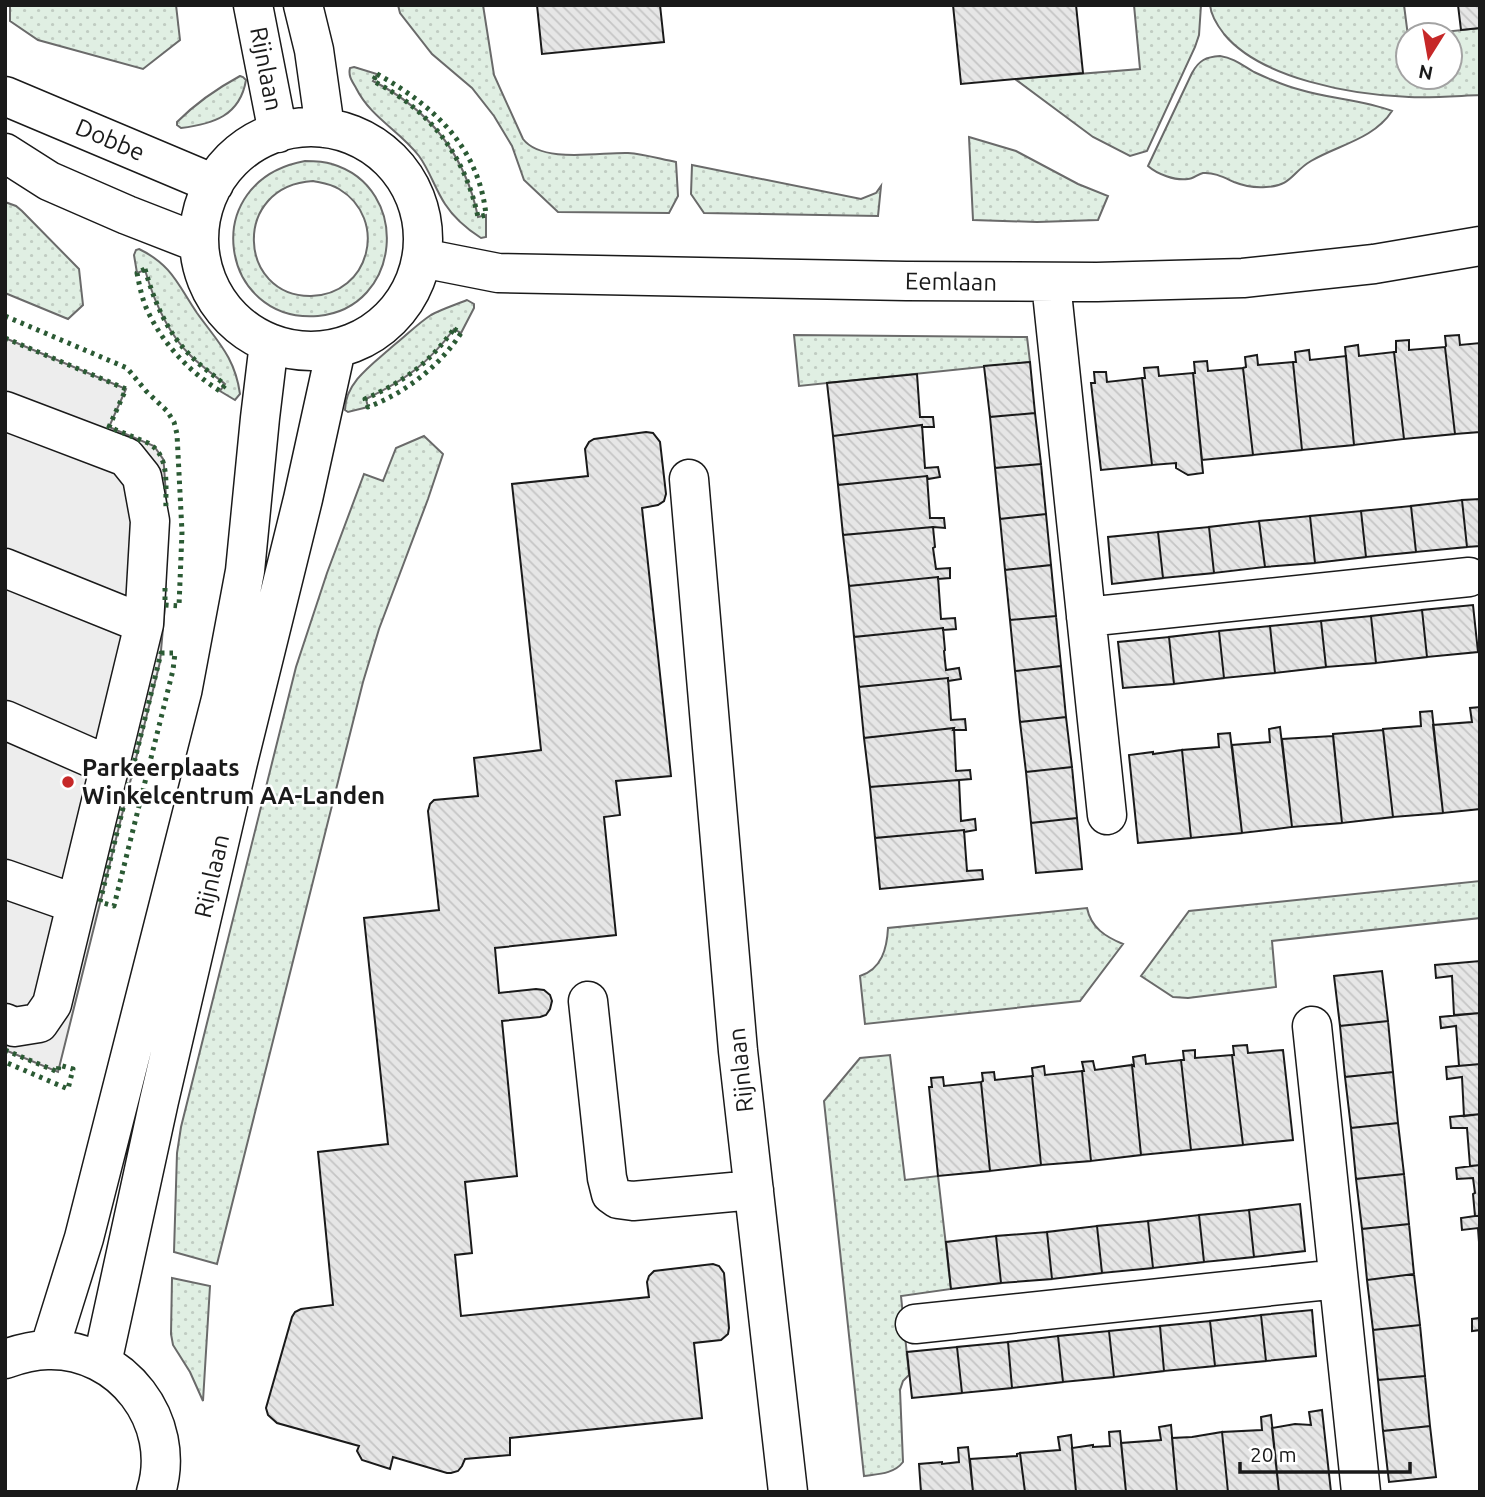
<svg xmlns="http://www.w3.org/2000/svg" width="1485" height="1497" font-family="Ubuntu,sans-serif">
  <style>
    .grass { fill: url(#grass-dots); stroke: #6a6a6a; stroke-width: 2; fill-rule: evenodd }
    .parking { fill: #ededed; stroke: #6a6a6a; stroke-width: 2 }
    .building { fill: url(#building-back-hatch); stroke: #1a1a1a; stroke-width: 2 }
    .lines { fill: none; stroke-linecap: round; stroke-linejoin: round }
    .minor-casing { stroke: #1a1a1a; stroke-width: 41 }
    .minor { stroke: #fff; stroke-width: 38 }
    .hedge { stroke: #2b5a34; stroke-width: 5; stroke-dasharray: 3.5 5; stroke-linecap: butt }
    .poi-dot { fill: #c62828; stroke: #fff; stroke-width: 2.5 }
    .labels { text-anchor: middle; stroke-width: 5; stroke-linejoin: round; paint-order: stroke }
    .street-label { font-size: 24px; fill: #1a1a1a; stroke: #fff }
    .poi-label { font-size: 24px; font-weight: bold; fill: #1a1a1a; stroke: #fff; text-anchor: start }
  </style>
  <defs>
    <pattern id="grass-dots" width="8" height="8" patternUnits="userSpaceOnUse" patternTransform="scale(1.75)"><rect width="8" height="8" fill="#e0efe3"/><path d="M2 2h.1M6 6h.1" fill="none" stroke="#c0ccc2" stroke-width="1.8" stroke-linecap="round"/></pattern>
    <pattern id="building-back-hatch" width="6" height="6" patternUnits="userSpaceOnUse" patternTransform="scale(1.75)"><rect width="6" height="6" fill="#e6e6e6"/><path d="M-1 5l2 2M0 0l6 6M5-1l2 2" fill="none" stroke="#c5c5c5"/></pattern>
  </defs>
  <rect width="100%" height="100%" fill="#fff"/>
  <path class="grass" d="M10,5h166l4,35 -37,29 -105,-29 -28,-19z
    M398,5h85l11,70 29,64c19,25 78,13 105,14 16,1 32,6 48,9l2,34 -9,17 -111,-1 -34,-32 -12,-34 -18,-30 -22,-28 -40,-34 -32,-41z
    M1134,5h67l-2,30 -4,12 -48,104 -17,5 -37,-19 -78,-58 125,-10z
    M1210,5h194l4,31v41h42v-42h-34l64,-7v67c-24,1 -47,3 -71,2 -56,-2 -148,-18 -185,-63 -7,-9 -13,-18 -14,-29z
    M1220,56c14,2 22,9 34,16 15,7 31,14 47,18 30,9 62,10 91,21 -18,28 -54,34 -81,50 -19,11 -19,25 -45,26 -11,1 -22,-1 -32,-5 -9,-4 -20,-10 -31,-9 -5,1 -10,6 -15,6 -13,2 -31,-5 -40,-13l44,-93c7,-13 14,-16 28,-17z
    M354,67l23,7 -4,7c57,29 92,73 105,136l8,-2v22l-5,1c-14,-9 -27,-20 -36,-34 -10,-15 -15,-33 -26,-48 -20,-26 -48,-38 -63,-68 -4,-7 -8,-12 -6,-20z
    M240,76l3,1 3,3c-6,36 -33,44 -65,48l-4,-3v-3c19,-19 39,-33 63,-46z
    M969,137l47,14 62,33 30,12 -10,24 -61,2 -64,-2z
    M305,161c9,0 18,0 27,3 80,24 70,144 -14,152 -98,8 -122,-135 -13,-155zM313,181c9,2 18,3 26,8 50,30 31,106 -28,107 -73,1 -80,-110 2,-115z
    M692,165l169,34 15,-6 5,-7 -3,30 -174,-3 -13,-19z
    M5,202l11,4 6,5 57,58 4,36 -15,14 -63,-26z
    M139,249c33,16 39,36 58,64 20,28 38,44 43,81l-5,6 -15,-9 5,-7c-11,-9 -24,-18 -34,-28 -24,-23 -37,-55 -46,-86l-8,3 -3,-18 2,-5z
    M467,300l7,4v4l-13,25 -7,-4c-26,35 -49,51 -88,70l2,8 -20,5 -3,-2c0,-28 29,-47 48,-64 13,-10 24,-22 38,-31 11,-6 24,-10 36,-15z
    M794,335l233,2 3,25 -231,24z
    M424,436l19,18 -15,45 -49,130 -16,53 -146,582 -43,-12 3,-99 4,-26 115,-460 31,-94 37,-99 19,7 13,-33z
    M1480,881v37l-208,23 4,46 -88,11 -15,-1 -32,-21 48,-65z
    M1087,908c4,20 19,29 36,36l-43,57 -215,23 -5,-48c22,-7 27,-28 28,-48z
    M890,1055l15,125 33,-4 13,113 -50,7 8,79 -6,6 -3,9 3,72c-9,12 -25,12 -39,14l-40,-375 36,-43z
    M172,1278l38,8 -7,115 -13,-29 -17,-27 -2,-11z"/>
  <path class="parking" d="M5,338l121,51 -17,38 45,19 9,13 1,7 3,46 -2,93 -5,57 -102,410 -53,-22z"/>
  <path class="building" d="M537,5h123l4,37 -122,12z
    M953,5h123l7,68 -122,11z
    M1458,5h22v23l-19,2z
    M1459,335l1,10 20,-2v89l-25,2 -10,-87 1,-1 -1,-10z
    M1409,340v10l36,-3 10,87 -51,5 -10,-87h2v-11z
    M1358,345l1,11 35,-4 10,87 -50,6 -9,-98z
    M1309,350l1,10 36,-4 8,89 -52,5 -9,-88h3l-1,-10z
    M1257,355l1,10 35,-3 9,88 -49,5 -10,-87 3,-1 -1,-10z
    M1207,361l1,10 35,-3 10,87 -51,5 -9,-87h2l-1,-11z
    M1030,362l5,51 -45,4 -6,-51z
    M1158,367l1,9 34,-3 10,100 -15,2 -12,-7v-5l-24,2 -10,-87h3l-1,-10z
    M1094,372h12l1,10 35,-4 10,87 -51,5 -10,-87h4z
    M917,374l3,43h13l1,10h-12v-2l-89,11 -6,-53z
    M1035,413l6,51 -46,4 -5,-51z
    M922,425l3,43 13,-1 2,10 -12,2 -1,-3 -89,9 -5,-49z
    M646,432l7,1 7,9 6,52 -2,7 -6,4 -16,3 29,268 -55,5 4,34 -16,2 12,118 -121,13 4,45 37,-4 8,1 6,5 2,6 -2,8 -4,6 -6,2 -38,4 15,155 -52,6 7,71 -17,2 6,61 188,-19 -2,-15 2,-6 5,-5 59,-7 6,2 5,7 5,55 -1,6 -7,6 -27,3 8,75 -192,20v17l-45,4 -3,7 -4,5 -7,2h-4l-54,-16 -3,12 -28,-9 -5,-9 2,-5 -82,-23 -9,-8 -2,-7 26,-91 3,-5 6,-3 32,-4 -15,-153 70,-8 -24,-226 75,-8 -11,-99 2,-7 4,-4 44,-4 -4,-38 67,-8 -29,-266 76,-8 -3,-27 4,-7 5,-3z
    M1041,464l5,50 -46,5 -5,-51z
    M927,476l3,42h14l1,10 -12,-1 -90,8 -5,-50z
    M1480,499v47l-13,1 -5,-47z
    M1462,500l5,47 -51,5 -5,-46z
    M1411,506l5,46 -50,5 -5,-46z
    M1361,511l5,46 -51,6 -5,-47z
    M1046,514l5,51 -46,5 -5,-51z
    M1310,516l5,47 -50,4 -6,-46z
    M1259,521l6,46 -51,6 -5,-46z
    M933,527l2,20 -2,1 3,21 14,-1v10l-12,1v-2l-89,9 -6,-51z
    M1209,527l5,46 -51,5 -5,-46z
    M1158,532l5,46 -51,6 -4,-47z
    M1051,565l5,51 -46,4 -5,-50z
    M938,577l3,42 14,-1 1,11 -13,1v-2l-89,9 -5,-51z
    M1473,605l5,47 -51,5 -5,-47z
    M1422,610l5,47 -51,6 -5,-47z
    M1056,616l5,50 -46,5 -5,-51z
    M1371,616l5,47 -50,4 -5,-46z
    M1321,621l5,46 -51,6 -5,-47z
    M1270,626l5,47 -51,5 -5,-47z
    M943,628l2,22 -1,1 2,19 13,-2 2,11 -13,2v-3l-89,9 -5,-50z
    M1219,631l5,47 -50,6 -5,-47z
    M1169,637l5,47 -51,4 -5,-46z
    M1061,666l5,51 -46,5 -5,-51z
    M948,678l3,42 14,-1 1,11h-13l1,-2 -90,10 -5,-51z
    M1480,707v102l-37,4 -10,-88 39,-3 -2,-14z
    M1432,711l11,102 -50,4 -10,-88 38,-3 -1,-14z
    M1066,717l6,50 -46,5 -6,-50z
    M1280,727l12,100 -50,6 -10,-88 38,-3 -1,-13z
    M954,728l2,43 14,-1 1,9 -101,8 -6,-49z
    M1383,730l10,87 -51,6 -9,-89z
    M1230,733l12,100 -51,5 -9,-88 37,-3 -1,-13z
    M1333,736l9,87 -50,4 -10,-88z
    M1182,750l9,88 -53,5 -9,-88 24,-3v2z
    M1072,767l5,51 -46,5 -5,-51z
    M959,780l2,41 14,-2 1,11 -12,2v-2l-89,8 -5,-51z
    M1077,818l5,51 -46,4 -5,-50z
    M964,830l3,41 15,-1 1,9 -103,10 -5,-51z
    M1480,961v52l-26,2 -2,-39 -16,2 -1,-13z
    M1382,971l6,50 -48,5 -6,-50z
    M1480,1013v51l-21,2 -3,-40 -15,2 -1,-11z
    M1388,1021l5,51 -48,5 -5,-51z
    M1247,1045l1,8 35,-3 10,90 -50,5 -11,-90h2l-1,-9z
    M1195,1050v8l37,-3 11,90 -52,5 -10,-90h3l-1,-9z
    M1145,1055l1,9 35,-4 10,90 -50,5 -9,-90 2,1 -1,-9z
    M1093,1061l2,9 37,-5 9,90 -50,6 -9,-90h2l-2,-9z
    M1480,1064v50l-16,2 -2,-39 -15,2 -1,-12z
    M1044,1066l1,9 37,-4 9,90 -50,4 -9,-89h1l-1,-8z
    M994,1072l1,8 37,-4 9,89 -51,6 -9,-89 2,-1 -1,-8z
    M1393,1072l5,51 -47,5 -6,-51z
    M943,1077l1,9 37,-4 9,89 -52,5 -9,-89h3l-1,-9z
    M1480,1114v51l-10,1 -3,-38h-16l-1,-11z
    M1398,1123l6,51 -48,5 -5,-51z
    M1480,1165v51h-5l-2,-22 2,-1 -2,-15 -16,1 -1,-11z
    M1404,1174l5,50 -47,5 -6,-50z
    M1300,1204l5,47 -51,6 -5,-47z
    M1249,1210l5,47 -50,5 -5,-47z
    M1199,1215l5,47 -51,6 -5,-47z
    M1475,1216h5v40l-2,-28 -16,2 -1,-12z
    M1148,1221l5,47 -51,5 -5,-47z
    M1409,1224l5,50 -47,6 -5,-51z
    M1097,1226l5,47 -50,6 -5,-47z
    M1047,1232l5,47 -51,4 -5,-47z
    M996,1236l5,47 -50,6 -5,-47z
    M1414,1274l6,51 -47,5 -6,-50z
    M1312,1310l4,46 -50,5 -5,-46z
    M1261,1315l5,46 -51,5 -5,-45z
    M1480,1318v12l-8,1v-12z
    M1210,1321l5,45 -51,5 -4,-45z
    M1420,1325l5,51 -47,4 -5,-50z
    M1160,1326l4,45 -50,6 -5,-46z
    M1109,1331l5,46 -51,5 -5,-46z
    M1058,1336l5,46 -51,6 -4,-46z
    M1008,1342l4,46 -50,5 -5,-46z
    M957,1347l5,46 -50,5 -5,-46z
    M1425,1376l5,50 -47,5 -5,-51z
    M1322,1410l9,82h-52l-7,-64 23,-4 16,1 -2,-13z
    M1271,1415l8,77h-51l-6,-60 40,-2 -1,-13z
    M1171,1425l6,67h-51l-5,-49 40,-3 -2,-13z
    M1430,1426l6,51 -47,5 -6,-51z
    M1120,1431l6,61h-50l-4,-44 21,-3v2l17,-1 -1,-14z
    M1222,1432l6,60h-51l-5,-54 20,-1z
    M1071,1435l5,57h-51l-5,-39 40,-3 -2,-13z
    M968,1447l5,45h-52l-2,-28 23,-2v2l17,-2 -1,-14z
    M1020,1453l5,39h-52l-3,-33 47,-3v-2z"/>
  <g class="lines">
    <g class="minor-casing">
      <path id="minor" d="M253,5l25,128
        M303,5l11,45 11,78
        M5,96l209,88
        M199 239a112 112 0 1 1 224 0a112 112 0 1 1-224 0Z
        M5,153l44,28 78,34 72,28
        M422,258l76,15 408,8 191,1 146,-4 131,-14 106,-18
        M1051,283l56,532
        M5,411l121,46 16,20 8,44 -6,103 -92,380 -13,19 -25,4 -9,-4
        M689,479l49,572 50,441
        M5,568l139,56
        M1086,617l383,-40
        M5,720l105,46
        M5,879l71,25
        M588,1001l19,177 4,16 7,5 15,2 121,-11
        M1312,1026l49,466
        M915,1324l423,-45
        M49,1350l35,-112 137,-539 24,-128 15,-153 9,-75
        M5,1359c14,-5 28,-9 43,-9 73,-2 130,71 108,142
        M102,1363l57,-262 79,-339 65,-263 33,-150"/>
    </g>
    <use href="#minor" class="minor"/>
    <path class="hedge" d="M377,74c56,31 102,73 109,141l-8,2c-13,-62 -48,-107 -105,-136z
      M145,269c9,32 22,64 46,87 10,11 23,19 34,29l-5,6c-32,-20 -60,-50 -75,-86 -4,-11 -6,-22 -8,-32z
      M5,316l122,52 19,23 21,20 7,11 3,12 5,98 -3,74 -14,-1v-20
      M454,329l7,4c-21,33 -56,60 -93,74l-3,-8c40,-18 63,-35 89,-70z
      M5,338l121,51 -17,38 39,16c23,13 17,44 18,66
      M161,653h14l-2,17 -59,236 -14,-4z
      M5,1050l53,22 1,-7 14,4 -5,20 -63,-27"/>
  </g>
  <circle class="poi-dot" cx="68" cy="782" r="7"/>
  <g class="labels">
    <g class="street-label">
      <text transform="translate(266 69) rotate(79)" y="8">Rijnlaan</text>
      <text transform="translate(110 140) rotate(23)" y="8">Dobbe</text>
      <text transform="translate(951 282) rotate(1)" y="8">Eemlaan</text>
      <text transform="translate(212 876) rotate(-77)" y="8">Rijnlaan</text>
      <text transform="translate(741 1070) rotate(-96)" y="8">Rijnlaan</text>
    </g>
    <g class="poi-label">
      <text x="82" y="776">Parkeerplaats<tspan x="82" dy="28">Winkelcentrum AA-Landen</tspan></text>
    </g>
  </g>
  <rect width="1485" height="1497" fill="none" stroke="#1a1a1a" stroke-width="14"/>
  <g transform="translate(1429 56) rotate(191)"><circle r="33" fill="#ffffff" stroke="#a3a3a3" stroke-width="2"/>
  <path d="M0-5L12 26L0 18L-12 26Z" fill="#c62828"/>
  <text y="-10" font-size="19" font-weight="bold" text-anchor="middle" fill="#1a1a1a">N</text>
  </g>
  <path d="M1240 1462v10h170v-10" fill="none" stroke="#1a1a1a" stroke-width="3.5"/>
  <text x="1250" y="1462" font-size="21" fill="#1a1a1a" stroke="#ffffff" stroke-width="5" paint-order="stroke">20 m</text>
</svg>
